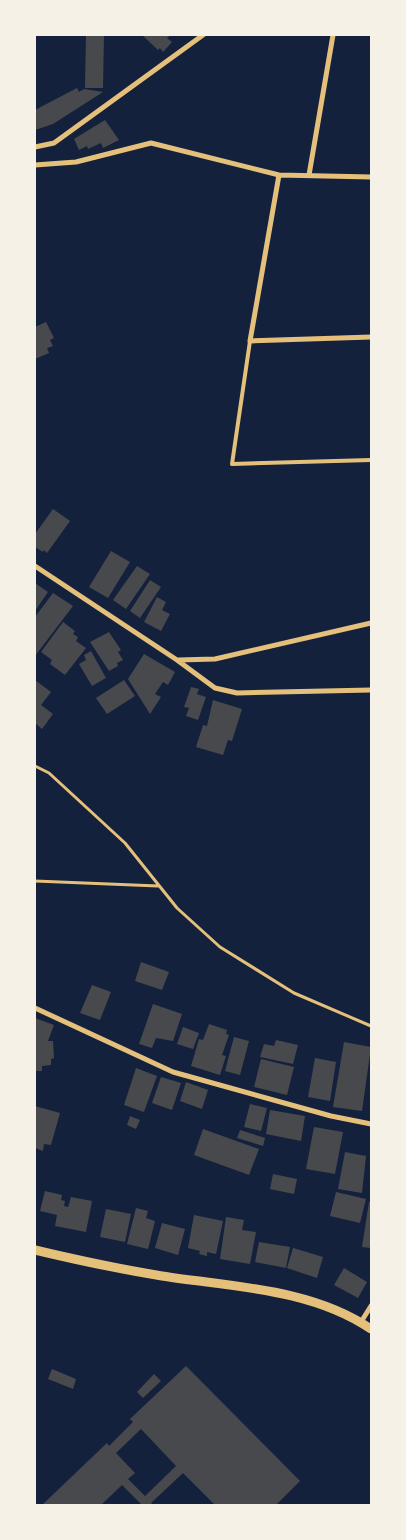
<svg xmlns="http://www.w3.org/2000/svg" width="406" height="1540" font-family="Quicksand,sans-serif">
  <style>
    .building { fill: #48494c; fill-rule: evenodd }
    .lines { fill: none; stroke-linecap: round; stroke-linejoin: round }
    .path { stroke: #e5c07b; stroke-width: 3 }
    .service { stroke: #e5c07b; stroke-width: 4 }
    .minor { stroke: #e5c07b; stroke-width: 5 }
    .tertiary { stroke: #e5c07b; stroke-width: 9 }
  </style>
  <rect width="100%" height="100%" fill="#14213d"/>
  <path class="building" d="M86,35h18l-1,53h-18z
    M142,35h28l-3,3 5,4 -9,10 -3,-4 -2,2z
    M77,88l2,4 5,-3 19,3 -50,32 -18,6v-20z
    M105,120l14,20 -16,8 -2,-5 -13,6 -1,-3 -8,4 -5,-11z
    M46,322l8,16 -4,2 3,6 -6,2 2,5 -14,6v-32z
    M53,509l17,12 -23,32 -3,-3 -1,2 -8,-5v-13z
    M111,551l19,11 -22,36 -19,-11z
    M137,566l13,8 -24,35 -13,-9z
    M150,580l11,7 -21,31 -10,-7z
    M35,583l13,9 -13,19z
    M53,593l20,13 -38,50v-39z
    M157,597l9,5 -4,8 8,4 -9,17 -17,-9z
    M63,622l12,9 -2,3 5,3 -2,4 10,7 -21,27 -15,-11 2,-4 -11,-8z
    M109,632l12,18 -3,2 5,8 -6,3 1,3 -9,5 -19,-29z
    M91,651l15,27 -14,8 -13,-22 7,-4 -2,-5z
    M144,654l31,18 -7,13 -5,-3 -8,12 6,3 -11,17 -22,-35z
    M35,680l16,12 -10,13 12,9 -11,15 -7,-6z
    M124,680l11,16 -28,18 -11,-16z
    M191,687l8,2 -2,5 9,3 -8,23 -12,-4 3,-8 -5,-1z
    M213,700l29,9 -10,32 -4,-1 -5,15 -27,-8 7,-22 4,1z
    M141,962l28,10 -7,18 -27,-9z
    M92,985l19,7 -11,28 -20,-7z
    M153,1004l29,10 -9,27 -17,-3 -4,10 -13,-4z
    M35,1018l19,7 -6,16h5l1,17 -3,1v6l-9,1v5h-7z
    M209,1024l18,6 -1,4 3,1 -7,20 4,1 -6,19 -29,-9 8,-27 4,1z
    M183,1027l16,6 -6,16 -16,-5z
    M234,1037l15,4 -9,34 -15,-4z
    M276,1040l22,5 -5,19 -33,-7 4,-13 10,2z
    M344,1042l27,5 -9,64 -29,-4z
    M315,1058l21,4 -6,39 -22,-4z
    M261,1059l33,8 -7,28 -33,-8z
    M136,1068l21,8 -13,36 -20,-7z
    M161,1077l20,6 -9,27 -20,-7z
    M186,1082l22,8 -6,19 -22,-8z
    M250,1104l17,4 -6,23 -17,-4z
    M35,1106l25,7 -9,32 -7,-1 -1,7 -8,-3z
    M270,1110l35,6 -4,25 -35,-7z
    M130,1116l10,4 -4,9 -9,-4z
    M314,1127l29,5 -8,42 -29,-5z
    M203,1129l56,20 -10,26 -55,-20z
    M240,1130l25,8 -2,8 -26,-8z
    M345,1152l21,4 -4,37 -24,-4z
    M273,1174l24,5 -3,15 -24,-5z
    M45,1191l17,4 -1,5 4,1 -1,5 4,1 3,-10 21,4 -6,31 -31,-6 2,-11 -17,-4z
    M336,1192l30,7 -6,24 -30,-7z
    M369,1202h2v46l-9,-1z
    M136,1208l12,3 -2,7 9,3 -7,28 -21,-5z
    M106,1209l25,5 -6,28 -25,-5z
    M194,1215l29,6 -7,33 -9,-2v4l-8,-2 1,-3 -12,-3z
    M226,1217l18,3 -2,10 14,2 -6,32 -30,-5z
    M162,1223l23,6 -7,26 -23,-7z
    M259,1242l31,5 -4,21 -31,-6z
    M293,1248l30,9 -6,21 -30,-10z
    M344,1268l23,14 -9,16 -24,-13z
    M186,1366l114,115 -24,24h-61l-32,-32 -32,30 2,2h-11l-20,-20 -21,20h-59l65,-62 2,3 24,-24 -3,-3zM141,1429l35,37 -31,30 -17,-17 7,-6 -19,-20z
    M52,1369l24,10 -3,10 -25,-10z
    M154,1374l7,7 -18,17 -6,-6z"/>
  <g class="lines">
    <path class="path" d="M35,766l14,7 76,70 52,65 43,39 74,46 77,33
      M35,881l123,5"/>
    <path class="service" d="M250,341l-18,123 139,-4"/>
    <path class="minor" d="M35,147l19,-4 149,-108
      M35,165l41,-3 75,-19 128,32 92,2
      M279,175l-29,166 121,-4
      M309,175l24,-140
      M35,566l142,94 38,28 22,5 134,-3
      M178,660l37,-1 156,-36
      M35,1008l138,64 158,44 40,8
      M361,1322l10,-16"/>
    <path class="tertiary" d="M35,1250c42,10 84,19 127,26 70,11 149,12 209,53"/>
  </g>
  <rect width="406" height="1540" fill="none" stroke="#f6f1e7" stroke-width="72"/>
</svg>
